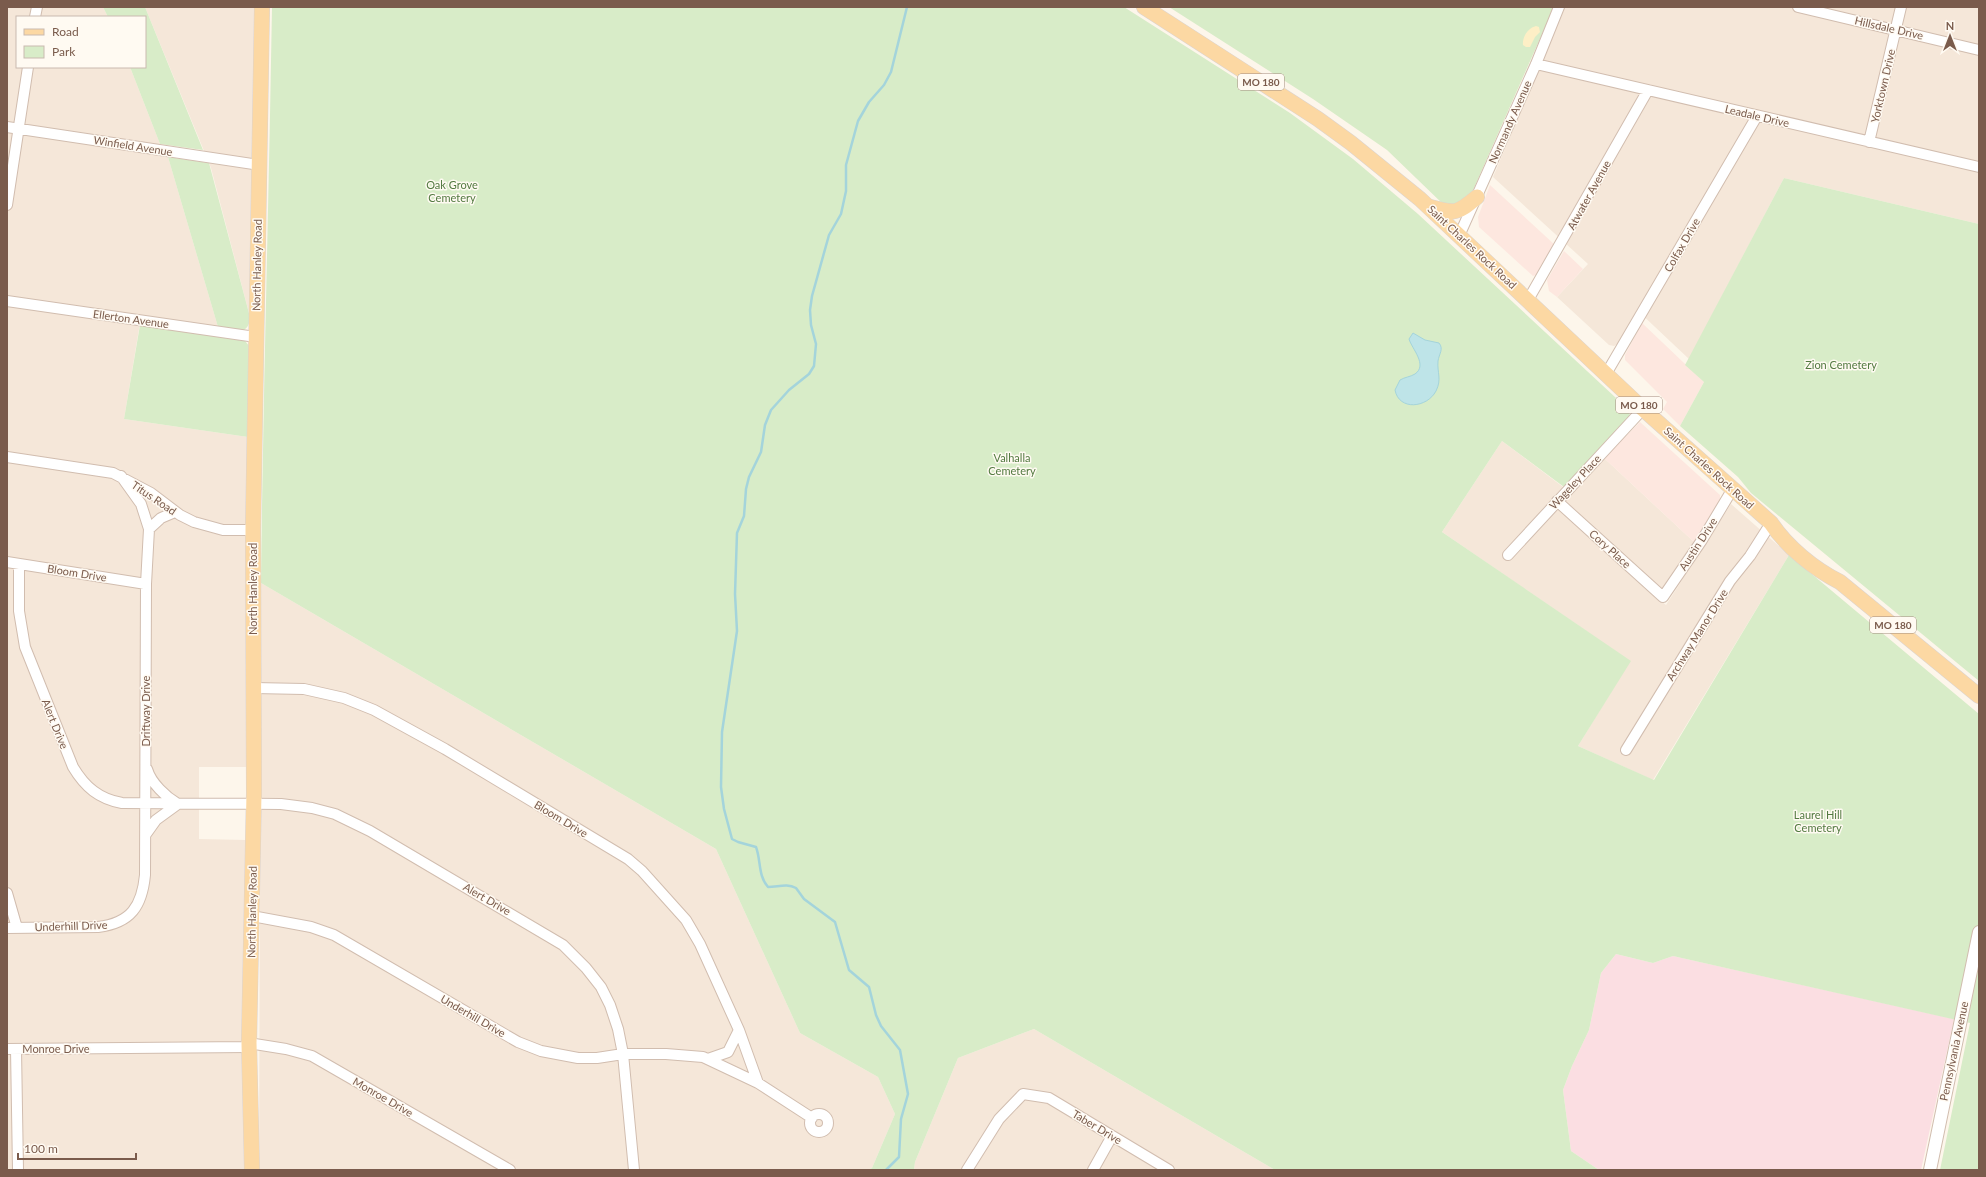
<svg xmlns="http://www.w3.org/2000/svg" width="1986" height="1177" font-family="Lato,sans-serif">
  <style>
    .residential { fill: #f5e7d9 }
    .commercial { fill: #fde7df }
    .medical { fill: #fbdee2 }
    .green { fill: #d8ecc8 }
    .sand { fill: #fdefc6 }
    .water { fill: #bee4e8; stroke: #a4d4db }
    .lines { fill: none; stroke-linecap: round; stroke-linejoin: round }
    .stream { stroke: #a4d4db; stroke-width: 2.5 }
    .minor-casing { stroke: #d1bdaf; stroke-width: 12 }
    .tertiary-casing { stroke: #d1bdaf; stroke-width: 14 }
    .primary-casing { stroke: #dcd4d0; stroke-width: 16 }
    .minor { stroke: #fff; stroke-width: 10 }
    .tertiary { stroke: #fff; stroke-width: 12 }
    .primary { stroke: #fcd8a3; stroke-width: 15 }
    .labels { text-anchor: middle; stroke-width: 3; stroke-linejoin: round; paint-order: stroke }
    .shield { fill: #fffaf2; stroke: #a28b7e; stroke-width: 1 }
    .shield-label { font-size: 10px; font-weight: bold; fill: #7a5b4c }
    .street-label { font-size: 11px; fill: #7a5b4c; stroke: #fffaf2 }
    .park-label { font-size: 11px; fill: #537a41; stroke: #fffaf2 }
  </style>
  <rect width="100%" height="100%" fill="#fdf6eb"/>
  <path class="residential" d="M7,7h96l5,10h-91v50h113l30,77 8,13 50,170 -77,-10 -17,102 124,18 -2,330h-47v72l47,1 -2,330h-237z
    M145,7h109v173l-4,137 -39,-149z
    M1565,7h414v217l-195,-46 -95,181 -52,-49 -17,33 -6,3 -5,-1 -52,-48 31,-33 -95,-87z
    M1502,441l69,52 33,-35 90,84 -34,58 6,5 65,-101 58,51 -136,225 -75,-34 52,-85 -188,-129z
    M261,583l455,266 84,184 78,44 17,37 -23,54 -4,2h-609z
    M1034,1029l241,141h-361l1,-8 43,-104z"/>
  <path class="commercial" d="M1490,185l65,60 -17,29 -5,2 -54,-49 -1,-10z
    M1564,251l19,18 -26,28 -8,-6 -2,-11z
    M1642,323l62,59 -24,44 -17,-17 4,-7 -42,-42v-5z
    M1640,422l80,73v7l-26,40 -90,-84z"/>
  <path class="medical" d="M1616,954l37,9 20,-7 281,63 -33,151h-322l-28,-19 -8,-61 9,-24 17,-36 12,-57z"/>
  <path class="green" d="M103,7h42l58,143 -43,-6 -30,-77h15v-50h-37z
    M272,7h852l166,106 63,46 65,55 211,196 1,7 -66,70 -62,-46 -60,91 189,129 -53,85 76,34 135,-225 190,159v456h-39l30,-147 -297,-67 -20,7 -37,-9 -15,19 -12,57 -17,36 -9,24 8,61 28,19h-324l-241,-141 -76,29 -43,104 -1,8h-46l4,-2 23,-54 -17,-37 -78,-44 -84,-184 -455,-266c2,-192 8,-384 11,-576z
    M1169,7h385l-84,190 -4,6 -21,3 -58,-56 -74,-51z
    M168,157l41,6 41,154c-1,21 -18,13 -32,10z
    M1784,178l195,46v457l-228,-188 -13,-16 -58,-51 24,-44 -19,-17z
    M140,325l105,16 5,6 -2,90 -124,-18z"/>
  <path class="sand" d="M1536,26l3,1 1,5 -5,5 -5,10h-4l-3,-2c-1,-8 5,-17 13,-19z"/>
  <path class="water" d="M1413,333l12,7 14,3c5,6 0,11 -1,18 -1,12 4,18 -2,30 -9,17 -37,20 -41,-1l5,-10c5,-3 10,-3 15,-6 13,-9 -3,-25 -6,-35z"/>
  <g class="lines">
    <path class="stream" d="M886,1170l13,-13 2,-38 7,-25 -8,-44 -19,-24 -5,-11 -7,-28 -20,-17 -14,-48 -31,-23 -8,-11c-9,-5 -18,-1 -28,-1 -10,-11 -7,-27 -12,-40l-18,-5 -6,-3 -8,-30 -3,-22 1,-55 15,-101 -2,-37 2,-61 7,-17 2,-27 3,-12 12,-25 4,-27 6,-15 18,-20 20,-16 5,-8 2,-22 -5,-19 -1,-15 2,-14 17,-61 12,-21 5,-23v-26l12,-44 11,-19 15,-17 7,-13 16,-65"/>
    <g class="minor-casing">
      <path id="minor" d="M1798,7l181,43
        M35,17l2,-10
        M1536,64l443,103
        M7,127l252,38
        M1869,142l32,-135
        M7,205l21,-138
        M1459,236l77,-172 23,-57
        M1528,300l120,-210
        M7,301l249,36
        M1606,374l151,-258
        M7,457l106,16 38,20 29,22 14,7 29,8h30
        M1557,501l106,96 39,-57 30,-50
        M149,529l12,-11 14,-6
        M1508,555l135,-146
        M7,562l139,22
        M19,564v47l6,36 48,120c12,20 26,32 49,36l159,1 31,4 23,6 35,17 193,114 23,23 15,19 9,18 8,24 5,25 11,116
        M254,688l50,1 40,9 30,12 71,39 183,110 14,12 44,49 14,24 39,86 19,53
        M1626,750l104,-169 20,-25 21,-33
        M146,834l10,-14 22,-16c-12,-7 -27,-21 -31,-35
        M7,893l10,35
        M252,916l59,11 23,8 184,107 23,9 37,7h19l26,-4h43l37,3 55,26 54,35
        M7,928l91,-1c33,-4 44,-21 47,-52l1,-291 3,-55 -8,-25 -20,-28
        M249,1043l37,6 26,7 198,114
        M7,1049l242,-2
        M16,1049l2,121
        M708,1059l20,-7 11,-22
        M810 1123a9 9 0 1 1 18 0a9 9 0 1 1-18 0Z
        M967,1170l32,-51 24,-25 26,4 120,72
        M1093,1170l19,-34"/>
    </g>
    <g class="tertiary-casing">
      <path id="tertiary" d="M1930,1170l49,-238"/>
    </g>
    <g class="primary-casing">
      <path id="primary" d="M1144,7l174,112 33,24 69,56 223,210 128,114c16,24 43,46 69,59l139,114
        M1430,207c25,7 27,7 47,-10
        M252,1170l-3,-127 5,-250 -1,-263 9,-523"/>
    </g>
    <use href="#minor" class="minor"/>
    <use href="#tertiary" class="tertiary"/>
    <use href="#primary" class="primary"/>
  </g>
  <g class="labels">
    <g class="shield">
      <rect x="1238" y="74" width="46" height="16" rx="3"/>
      <rect x="1616" y="397" width="46" height="16" rx="3"/>
      <rect x="1870" y="617" width="46" height="16" rx="3"/>
    </g>
    <g class="shield-label">
      <text x="1261" y="86">MO 180</text>
      <text x="1639" y="409">MO 180</text>
      <text x="1893" y="629">MO 180</text>
    </g>
    <g class="street-label">
      <text transform="translate(1889 28) rotate(13)" y="4">Hillsdale Drive</text>
      <text transform="translate(1883 86) rotate(-77)" y="4">Yorktown Drive</text>
      <text transform="translate(1757 116) rotate(13)" y="4">Leadale Drive</text>
      <text transform="translate(1510 122) rotate(-66)" y="4">Normandy Avenue</text>
      <text transform="translate(133 146) rotate(9)" y="4">Winfield Avenue</text>
      <text transform="translate(1589 195) rotate(-61)" y="4">Atwater Avenue</text>
      <text transform="translate(1682 245) rotate(-60)" y="4">Colfax Drive</text>
      <text transform="translate(1472 247) rotate(43)" y="4">Saint Charles Rock Road</text>
      <text transform="translate(257 265) rotate(-89)" y="4">North Hanley Road</text>
      <text transform="translate(131 319) rotate(8)" y="4">Ellerton Avenue</text>
      <text transform="translate(1709 468) rotate(42)" y="4">Saint Charles Rock Road</text>
      <text transform="translate(1575 482) rotate(-47)" y="4">Wageley Place</text>
      <text transform="translate(154 498) rotate(34)" y="4">Titus Road</text>
      <text transform="translate(1698 544) rotate(-57)" y="4">Austin Drive</text>
      <text transform="translate(1610 549) rotate(42)" y="4">Cory Place</text>
      <text transform="translate(77 573) rotate(9)" y="4">Bloom Drive</text>
      <text transform="translate(253 589) rotate(-90)" y="4">North Hanley Road</text>
      <text transform="translate(1697 635) rotate(-58)" y="4">Archway Manor Drive</text>
      <text transform="translate(146 711) rotate(-90)" y="4">Driftway Drive</text>
      <text transform="translate(55 724) rotate(68)" y="4">Alert Drive</text>
      <text transform="translate(561 819) rotate(31)" y="4">Bloom Drive</text>
      <text transform="translate(487 899) rotate(30)" y="4">Alert Drive</text>
      <text transform="translate(252 912) rotate(-89)" y="4">North Hanley Road</text>
      <text transform="translate(71 926) rotate(-2)" y="4">Underhill Drive</text>
      <text transform="translate(473 1016) rotate(30)" y="4">Underhill Drive</text>
      <text x="56" y="1053">Monroe Drive</text>
      <text transform="translate(1954 1051) rotate(-78)" y="4">Pennsylvania Avenue</text>
      <text transform="translate(383 1097) rotate(30)" y="4">Monroe Drive</text>
      <text transform="translate(1097 1127) rotate(31)" y="4">Taber Drive</text>
    </g>
    <g class="park-label">
      <text x="452" y="189">Oak Grove<tspan x="452" dy="13">Cemetery</tspan></text>
      <text x="1841" y="369">Zion Cemetery</text>
      <text x="1012" y="462">Valhalla<tspan x="1012" dy="13">Cemetery</tspan></text>
      <text x="1818" y="819">Laurel Hill<tspan x="1818" dy="13">Cemetery</tspan></text>
    </g>
  </g>
  <rect width="1986" height="1177" fill="none" stroke="#7a5b4c" stroke-width="16"/>
  <rect x="16" y="16" width="130" height="52" fill="#fffaf2" stroke="#cabab0"/>
  <rect x="24" y="29" width="20" height="6" fill="#fcd8a3" stroke="#cabab0"/>
  <text x="52" y="36" font-size="12" fill="#7a5b4c">Road</text>
  <rect x="24" y="46" width="20" height="12" fill="#d8ecc8" stroke="#cabab0"/>
  <text x="52" y="56" font-size="12" fill="#7a5b4c">Park</text>
  <g transform="translate(1950 36)" stroke="#fffaf2" stroke-width="3" paint-order="stroke">
  <path d="M0-3L7 15L0 10L-7 15Z" fill="#7a5b4c"/>
  <text y="-6" font-size="11" font-weight="bold" text-anchor="middle" fill="#7a5b4c">N</text>
  </g>
  <path d="M18 1153v6h118v-6" fill="none" stroke="#7a5b4c" stroke-width="2"/>
  <text x="24" y="1153" font-size="12" fill="#7a5b4c" stroke="#fffaf2" stroke-width="3" paint-order="stroke">100 m</text>
</svg>
